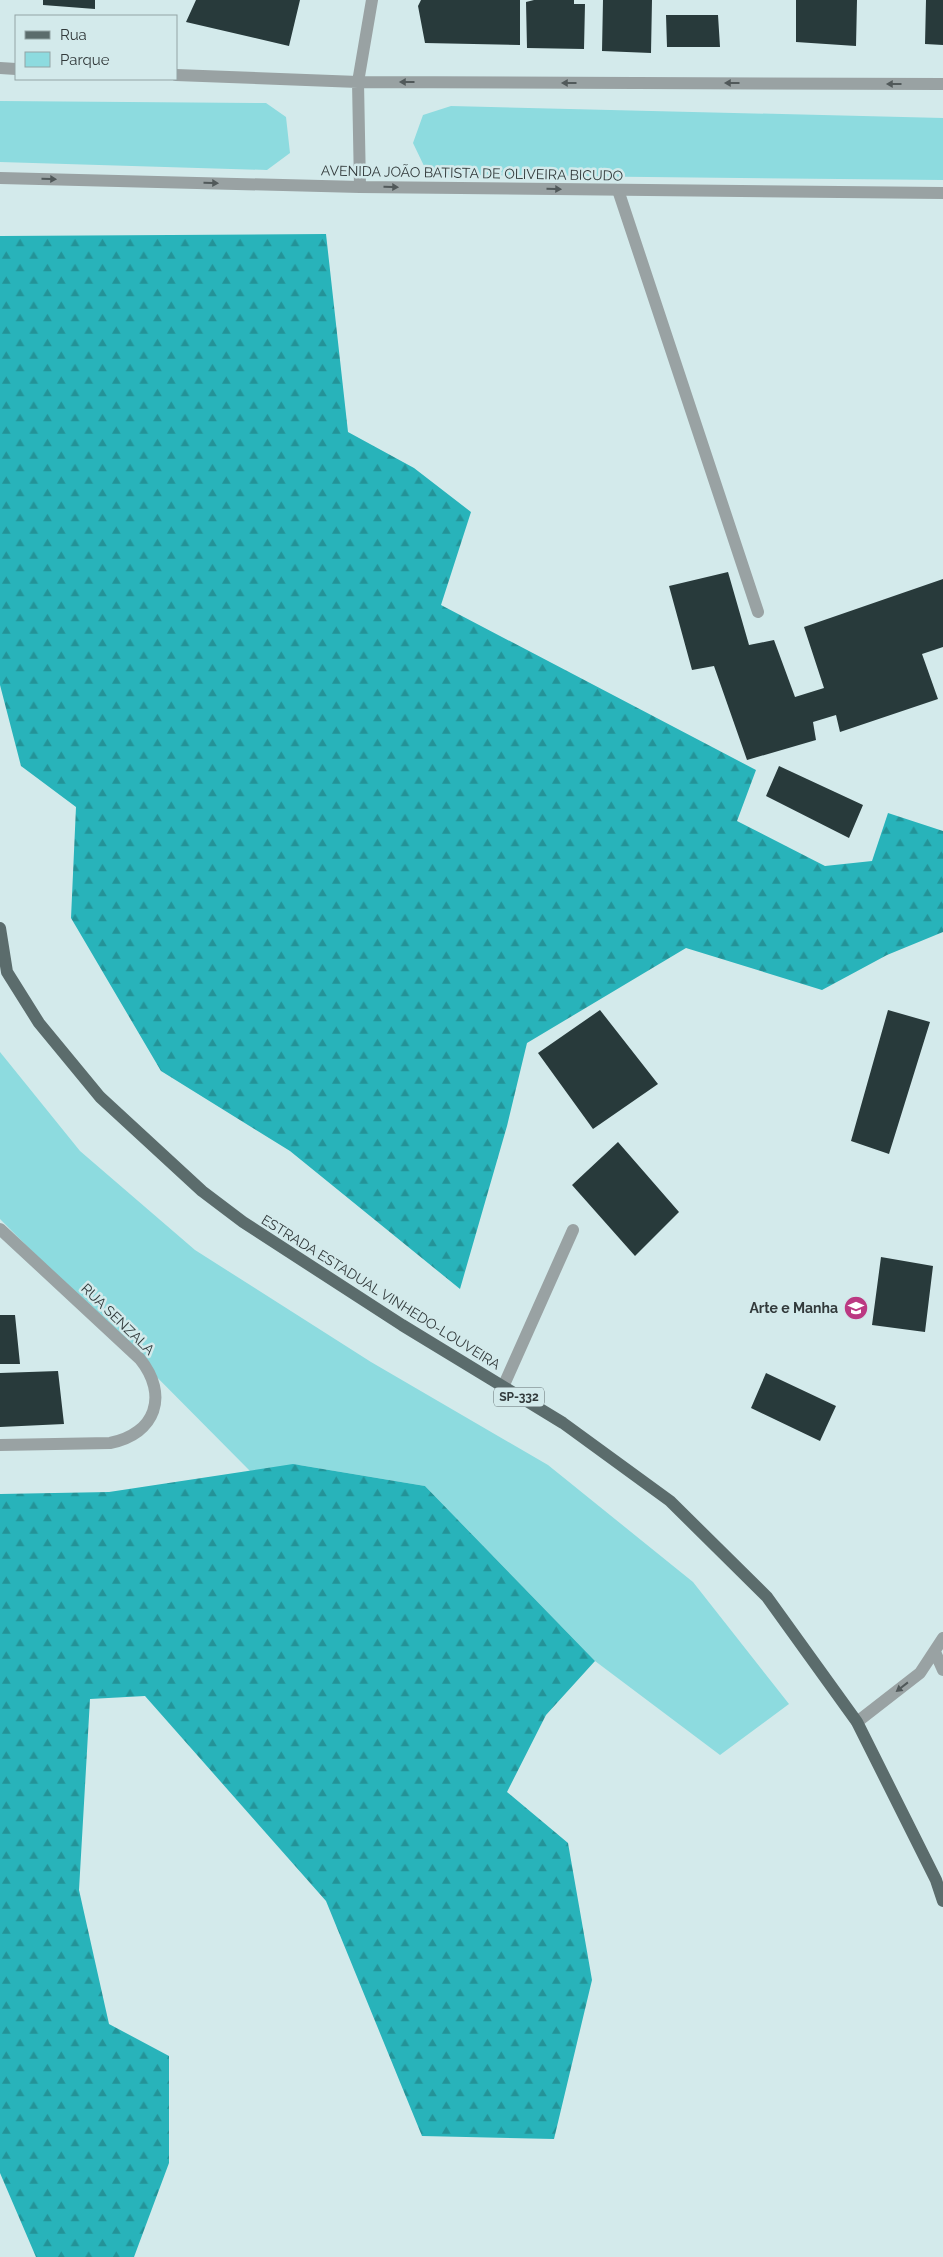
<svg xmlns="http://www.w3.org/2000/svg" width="943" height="2257" font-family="Raleway,sans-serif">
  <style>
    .green { fill: #8ddbdf }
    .forest { fill: url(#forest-firs) }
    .building { fill: #283a3b }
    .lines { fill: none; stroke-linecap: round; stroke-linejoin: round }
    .lane { stroke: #99a2a3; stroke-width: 12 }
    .street { stroke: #99a2a3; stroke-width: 12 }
    .primary { stroke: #5b6c6c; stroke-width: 12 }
    .oneway { fill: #51595a }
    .labels { text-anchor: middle; stroke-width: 5; stroke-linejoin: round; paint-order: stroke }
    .shield { fill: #d3eaeb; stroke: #626f70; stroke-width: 1 }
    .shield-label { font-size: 12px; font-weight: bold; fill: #323a3b }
    .street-label { font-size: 14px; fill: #323a3b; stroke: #d3eaeb }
    .poi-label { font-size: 14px; font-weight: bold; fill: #323a3b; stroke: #d3eaeb; text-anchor: end }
  </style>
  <defs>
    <pattern id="forest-firs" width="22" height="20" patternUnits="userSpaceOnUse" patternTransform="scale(1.25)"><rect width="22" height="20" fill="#28b3ba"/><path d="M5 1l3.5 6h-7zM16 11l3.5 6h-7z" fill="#239398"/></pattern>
  </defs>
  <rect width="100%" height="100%" fill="#d3eaeb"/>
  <path class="green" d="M0,101l266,2 20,14 4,36 -23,17 -267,-8z
    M451,106l492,12v62l-494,-5 -24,-7 -12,-25 10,-28z
    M0,1052l80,99 115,99 176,112 177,103 145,117 96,122 -69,51 -125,-94 -170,-175 -126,-21 -49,6 -250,-252z"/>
  <path class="forest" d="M326,234l22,198 66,36 57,44 -30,93 315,165 -19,51 88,45 47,-5 16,-48 55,18v101l-56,23 -65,35 -136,-42 -159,95 -20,83 -47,163 -170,-138 -129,-80 -90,-153 5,-111 -55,-41 -21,-81v-449z
    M293,1464l132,22 170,175 -49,54 -39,77 61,51 24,137 -38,159 -132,-3 -96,-235 -181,-205 -55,3 -11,191 30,134 60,32v107l-35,94h-98l-36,-84v-679l109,-2z"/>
  <path class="building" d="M43,0h52v9l-52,-4z
    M196,0h104l-11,46 -103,-24z
    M421,0h99v45l-95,-2 -7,-37z
    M534,0h40v4h11l-1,45 -57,-1 -1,-46z
    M603,0h49l-1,53 -49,-2z
    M796,0h61l-1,46 -60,-4z
    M926,0h17v45l-18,-1z
    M666,15h52l2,32h-53z
    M728,572l21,73 25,-5 21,57 29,-9 -20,-61 139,-48v68l-21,7 16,45 -98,33 -4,-17 -23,7 3,18 -69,20 -33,-94 -22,4 -23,-84z
    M779,766l84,39 -14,33 -83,-42z
    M600,1010l58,74 -65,45 -55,-76z
    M888,1010l42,12 -41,132 -38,-13z
    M618,1142l61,70 -44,44 -63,-71z
    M881,1257l52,9 -8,66 -53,-7z
    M0,1315h15l5,49h-20z
    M58,1371l6,53 -64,3v-54z
    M766,1373l70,33 -16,35 -69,-33z"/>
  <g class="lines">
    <path class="lane" d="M618,190l140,422
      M503,1387l70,-157"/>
    <path class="street" d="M0,68l16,1
      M176,75l182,7 585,2
      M0,178l360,9 583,6
      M360,187l-2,-105 14,-82
      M0,1229l140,130c29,36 16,75 -30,84l-110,2
      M935,1652l8,18
      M857,1722l63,-49 23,-35"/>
    <path class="primary" d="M0,928l7,44 32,51 61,74 102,94 41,31 159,103 161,98 107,78 97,96 90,125 79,158 7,21"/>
  </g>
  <defs><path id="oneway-solid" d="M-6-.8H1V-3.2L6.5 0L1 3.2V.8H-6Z" transform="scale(1.25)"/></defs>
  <g class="oneway">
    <use href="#oneway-solid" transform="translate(407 82) rotate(-180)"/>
    <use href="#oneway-solid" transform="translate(569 83) rotate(-180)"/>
    <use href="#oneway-solid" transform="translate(732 83) rotate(-180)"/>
    <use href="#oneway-solid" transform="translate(894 84) rotate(-180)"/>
    <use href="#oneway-solid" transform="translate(49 179) rotate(1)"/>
    <use href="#oneway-solid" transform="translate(211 183) rotate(1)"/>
    <use href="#oneway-solid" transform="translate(391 187) rotate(1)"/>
    <use href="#oneway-solid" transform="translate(554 189) rotate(1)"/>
    <use href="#oneway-solid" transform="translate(902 1687) rotate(142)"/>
  </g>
  <defs>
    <g id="school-disc" transform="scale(1.25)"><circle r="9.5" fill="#bb3982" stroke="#d3eaeb"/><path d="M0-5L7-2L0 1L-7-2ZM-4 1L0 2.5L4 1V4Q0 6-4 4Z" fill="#fff"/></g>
  </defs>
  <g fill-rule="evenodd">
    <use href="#school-disc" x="856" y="1308"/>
  </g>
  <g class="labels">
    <rect class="shield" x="494" y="1387.5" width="50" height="19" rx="4"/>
    <g class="shield-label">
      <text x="519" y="1401">SP-332</text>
    </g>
    <g class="street-label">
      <text transform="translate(472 173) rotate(1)" y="5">AVENIDA JOÃO BATISTA DE OLIVEIRA BICUDO</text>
      <text transform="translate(381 1292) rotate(32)" y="5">ESTRADA ESTADUAL VINHEDO-LOUVEIRA</text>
      <text transform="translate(118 1319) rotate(44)" y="5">RUA SENZALA</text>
    </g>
    <g class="poi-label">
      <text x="838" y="1313">Arte e Manha</text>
    </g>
  </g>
  <rect x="15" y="15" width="162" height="65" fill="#d3eaeb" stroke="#93a4a5"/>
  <rect x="25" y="31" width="25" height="8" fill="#5b6c6c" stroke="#93a4a5"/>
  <text x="60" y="40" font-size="15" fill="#323a3b">Rua</text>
  <rect x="25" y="52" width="25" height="15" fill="#8ddbdf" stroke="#93a4a5"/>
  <text x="60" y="65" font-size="15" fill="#323a3b">Parque</text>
</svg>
